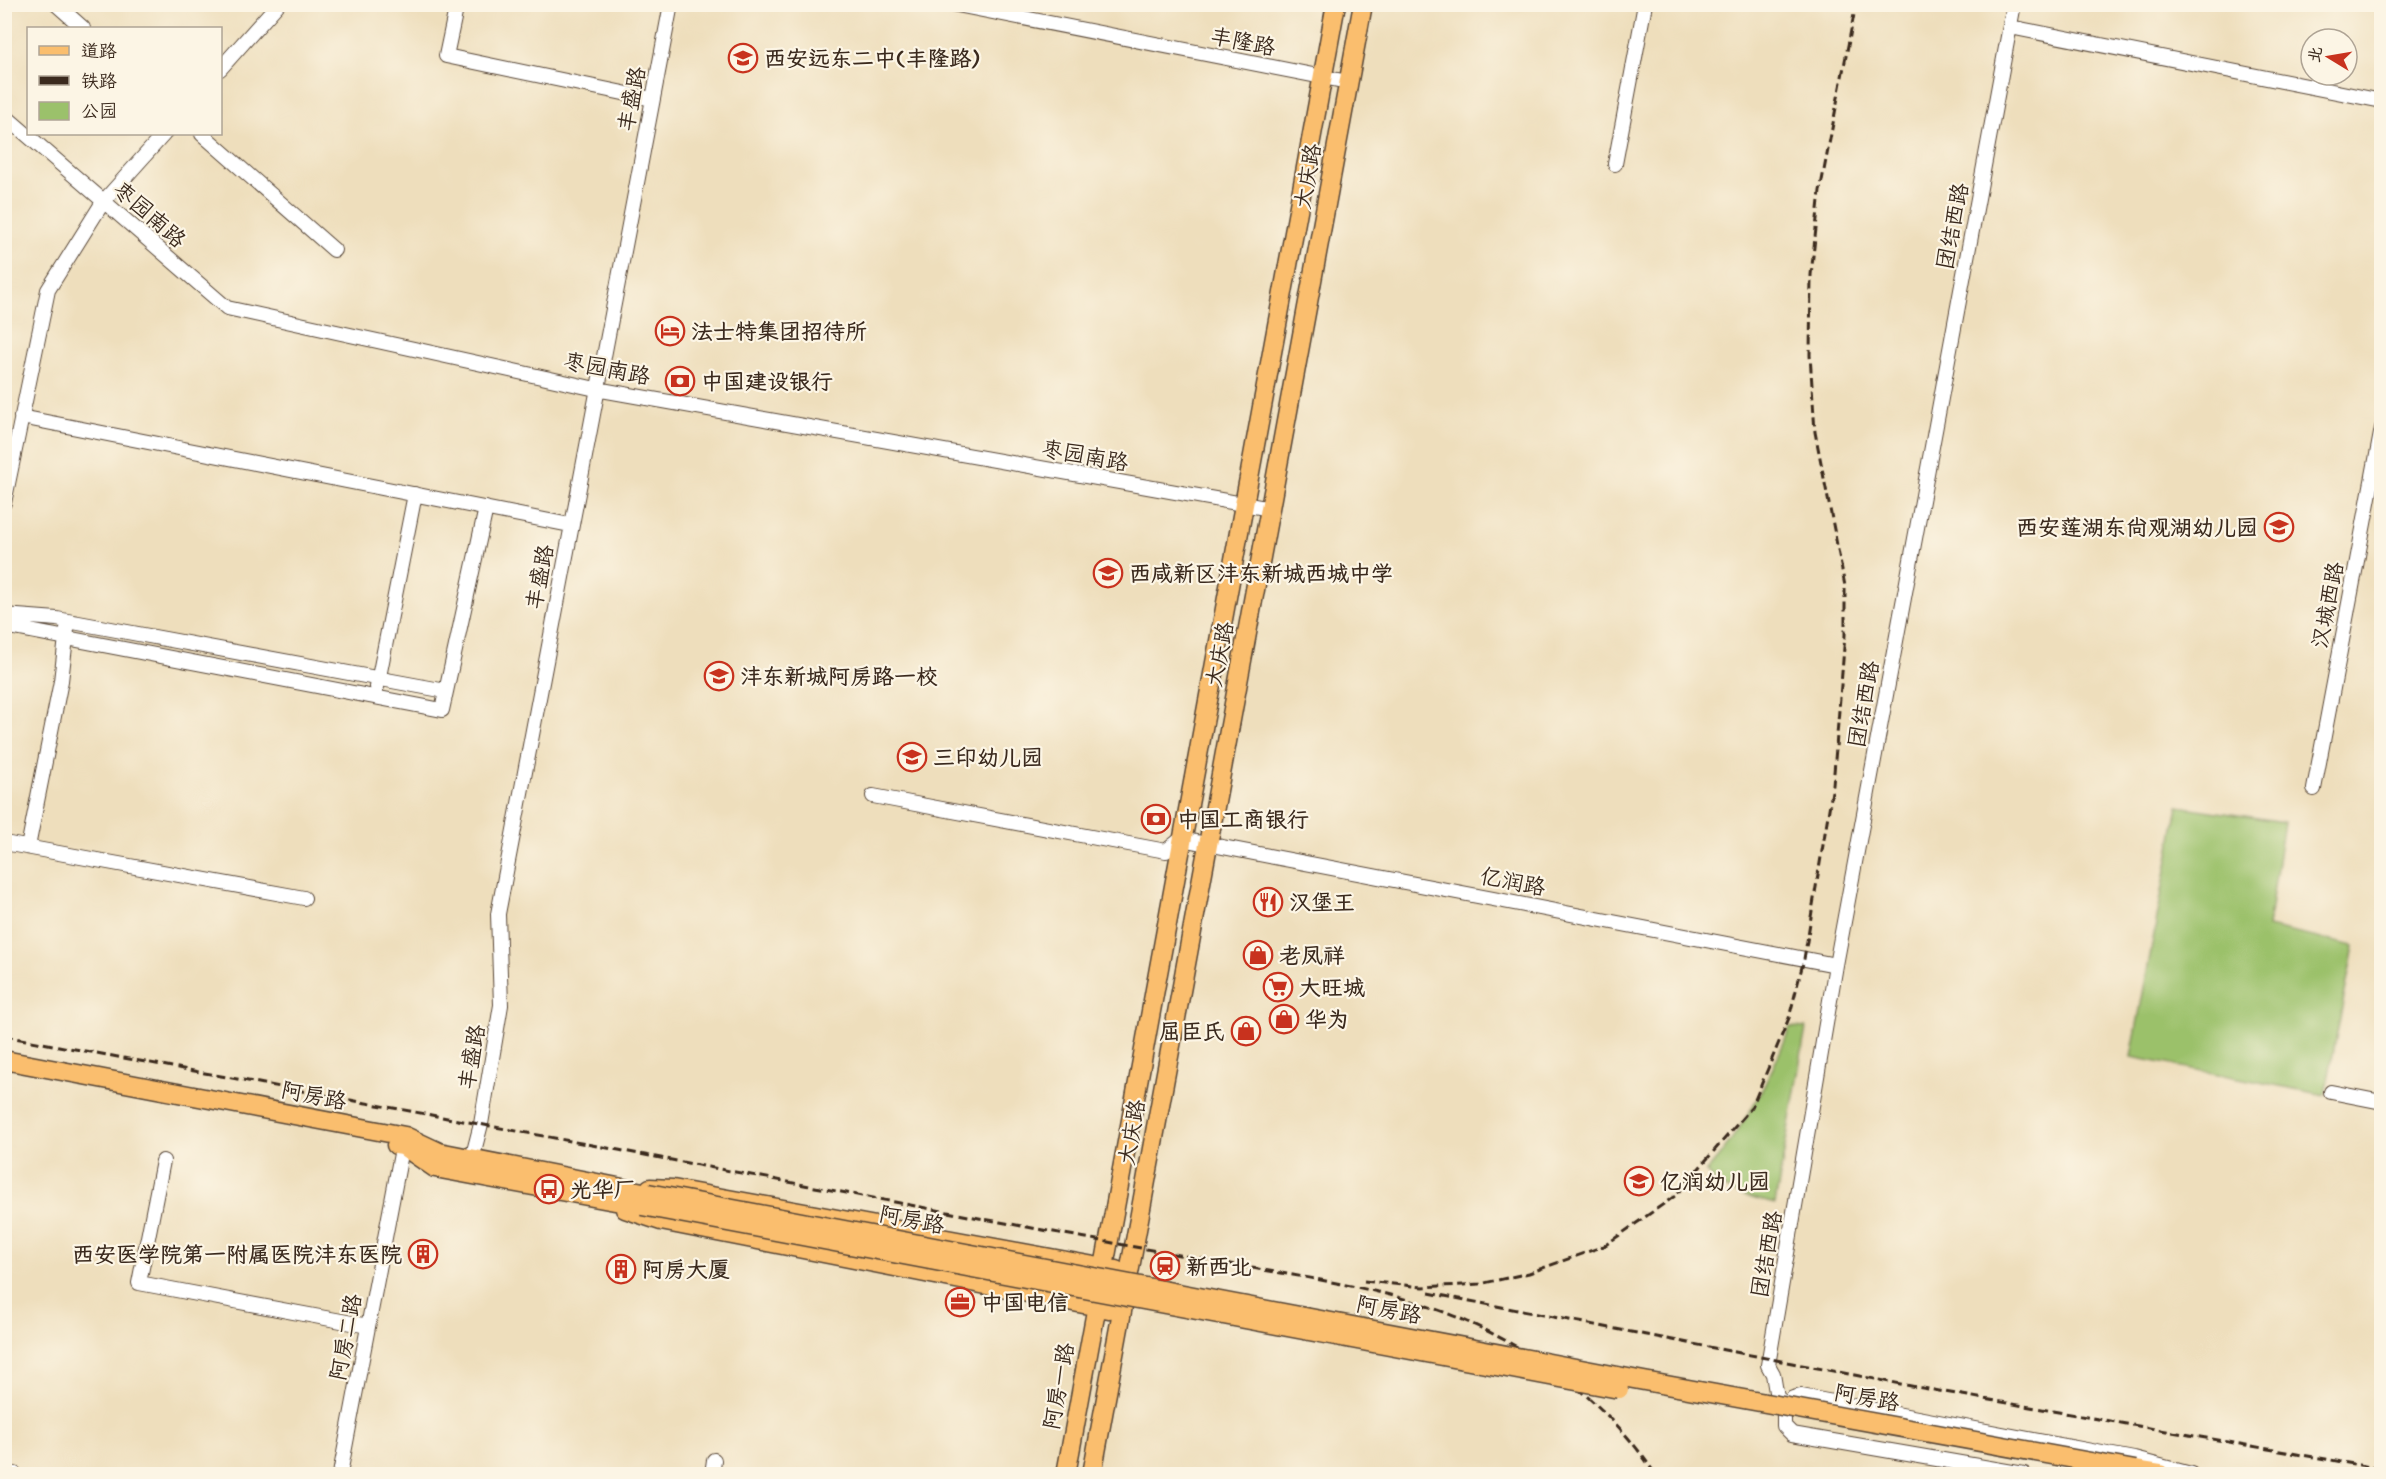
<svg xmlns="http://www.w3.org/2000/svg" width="2386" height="1479" font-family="Mynerve,'LXGW WenKai TC',sans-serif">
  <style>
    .green { fill: #9bc16b; stroke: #6b7644; stroke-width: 1.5 }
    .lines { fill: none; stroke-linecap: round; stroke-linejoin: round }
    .minor-casing { stroke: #564536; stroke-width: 16 }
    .major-casing { stroke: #564536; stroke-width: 21 }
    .minor { stroke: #fff; stroke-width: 14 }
    .major { stroke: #fabe6e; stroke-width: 18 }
    .rail { stroke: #3b2a1e; stroke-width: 3; stroke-dasharray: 9 4.5; stroke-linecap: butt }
    .major-bridge-casing { stroke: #564536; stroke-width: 21; stroke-linecap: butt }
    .major-bridge { stroke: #fabe6e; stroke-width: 18 }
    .labels { text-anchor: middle; stroke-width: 4.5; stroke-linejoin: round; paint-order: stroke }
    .street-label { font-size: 22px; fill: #3b2a1e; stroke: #fcf5e5 }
    .poi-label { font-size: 22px; font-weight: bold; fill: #3b2a1e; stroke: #fcf5e5; text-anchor: start }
  </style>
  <rect width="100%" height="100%" fill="#fcf5e5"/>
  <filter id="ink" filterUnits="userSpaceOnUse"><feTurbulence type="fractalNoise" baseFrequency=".0167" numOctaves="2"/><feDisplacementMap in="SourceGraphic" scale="12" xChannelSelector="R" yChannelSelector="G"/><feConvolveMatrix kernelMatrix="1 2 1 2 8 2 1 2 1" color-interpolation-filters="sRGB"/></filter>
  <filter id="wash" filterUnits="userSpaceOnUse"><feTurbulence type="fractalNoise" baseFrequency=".008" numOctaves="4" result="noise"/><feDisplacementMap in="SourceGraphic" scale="24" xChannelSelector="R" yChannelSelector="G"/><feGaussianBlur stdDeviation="1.35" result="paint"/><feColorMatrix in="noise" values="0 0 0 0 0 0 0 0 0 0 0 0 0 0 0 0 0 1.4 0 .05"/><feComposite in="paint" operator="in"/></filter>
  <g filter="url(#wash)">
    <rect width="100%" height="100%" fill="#eedebc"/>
    <path class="green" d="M2178,806l106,16 -16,105 86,19 -29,149 -194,-38z
      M1790,1027l16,1 -31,176c-25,-7 -53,-10 -69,-32 38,-44 64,-91 84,-145z"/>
  </g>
  <g filter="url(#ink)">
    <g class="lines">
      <g class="minor-casing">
        <path id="minor" d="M56,4l27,24
          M457,4l-11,52 206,43
          M952,4l396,78
          M2010,27l372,74
          M220,69l58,-65
          M4,115l223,193 369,81 675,120
          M202,134l132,116
          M1615,164l30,-160
          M21,417l549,108
          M4,503l44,-213 55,-88 61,-68
          M4,615l53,4 389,72
          M4,626l438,84 44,-202
          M377,687l38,-193
          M2314,789l68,-361
          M873,796l293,55 15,-12 655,126
          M4,843l300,55
          M28,847l33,-166 6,-52
          M2331,1092l51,10
          M472,1159l9,-35 20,-119 -3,-91 173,-910
          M163,1161l-24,122 229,43
          M1788,1405l-11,-7 -4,-24 -5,-9 68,-400 178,-961
          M4,1472l11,2
          M340,1474l64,-336
          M712,1474l2,-14
          M2024,1474l-232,-40 -8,-8v-14l9,-14 8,-2 333,63 57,15"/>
      </g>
      <g class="major-casing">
        <path id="major" d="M4,1060l401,76 34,16 209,41
          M396,1145l7,1 32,22 207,38
          M650,1188l23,1 443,81
          M625,1209l36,12 448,88
          M2135,1470l25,4
          M1066,1474l270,-1470
          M1092,1474l271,-1470"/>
      </g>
      <use href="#minor" class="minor"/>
      <use href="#major" class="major"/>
      <path class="rail" d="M4,1036c332,61 664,123 996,186 86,16 172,32 258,47 68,12 138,22 203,50 77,33 148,84 194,155
        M1364,1281l59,6 57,-3 49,-11 75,-27 71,-50 77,-89 37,-89 15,-59 29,-174 12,-150v-49l-30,-154 -5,-77 1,-80 9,-84 36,-187
        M1429,1293l482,93 471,83"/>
      <g class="major-bridge-casing">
        <path id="major-bridge" d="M648,1193l996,188 491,89
          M642,1206l977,183"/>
      </g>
      <use href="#major-bridge" class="major-bridge"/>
    </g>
  </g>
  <defs>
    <g id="school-ring" transform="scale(1.5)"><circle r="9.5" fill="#fcf5e5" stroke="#c8321e" stroke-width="1.5"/><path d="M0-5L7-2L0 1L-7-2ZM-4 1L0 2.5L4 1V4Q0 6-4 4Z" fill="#c8321e"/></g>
    <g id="hotel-ring" transform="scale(1.5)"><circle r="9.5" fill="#fcf5e5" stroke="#c8321e" stroke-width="1.5"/><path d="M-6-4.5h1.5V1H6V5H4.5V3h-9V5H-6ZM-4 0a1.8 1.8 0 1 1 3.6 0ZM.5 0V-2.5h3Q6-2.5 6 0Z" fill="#c8321e"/></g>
    <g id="bank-ring" transform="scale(1.5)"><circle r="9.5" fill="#fcf5e5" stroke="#c8321e" stroke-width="1.5"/><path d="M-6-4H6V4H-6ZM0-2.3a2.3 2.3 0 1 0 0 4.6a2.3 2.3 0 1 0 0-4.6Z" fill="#c8321e"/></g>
    <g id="restaurant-ring" transform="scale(1.5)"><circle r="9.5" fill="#fcf5e5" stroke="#c8321e" stroke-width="1.5"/><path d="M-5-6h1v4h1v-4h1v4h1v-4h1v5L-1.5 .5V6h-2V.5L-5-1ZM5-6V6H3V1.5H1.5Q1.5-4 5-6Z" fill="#c8321e"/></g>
    <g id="shop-ring" transform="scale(1.5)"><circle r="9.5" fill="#fcf5e5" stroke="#c8321e" stroke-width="1.5"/><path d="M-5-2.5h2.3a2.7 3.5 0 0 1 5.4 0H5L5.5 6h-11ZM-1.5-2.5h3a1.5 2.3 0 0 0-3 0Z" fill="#c8321e"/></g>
    <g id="supermarket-ring" transform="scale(1.5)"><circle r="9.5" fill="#fcf5e5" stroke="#c8321e" stroke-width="1.5"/><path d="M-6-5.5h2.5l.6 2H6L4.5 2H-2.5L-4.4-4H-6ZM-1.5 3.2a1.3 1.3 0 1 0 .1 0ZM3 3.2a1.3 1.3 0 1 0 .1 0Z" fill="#c8321e"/></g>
    <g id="bus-ring" transform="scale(1.5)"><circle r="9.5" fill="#fcf5e5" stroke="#c8321e" stroke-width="1.5"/><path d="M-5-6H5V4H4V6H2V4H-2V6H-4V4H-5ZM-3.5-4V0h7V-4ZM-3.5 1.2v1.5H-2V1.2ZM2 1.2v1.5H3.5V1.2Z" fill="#c8321e"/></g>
    <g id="building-ring" transform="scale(1.5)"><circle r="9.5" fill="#fcf5e5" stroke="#c8321e" stroke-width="1.5"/><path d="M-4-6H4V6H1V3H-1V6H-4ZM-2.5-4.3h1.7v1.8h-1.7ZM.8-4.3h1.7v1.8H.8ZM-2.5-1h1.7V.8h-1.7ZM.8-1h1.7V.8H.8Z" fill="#c8321e"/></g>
    <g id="station-ring" transform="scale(1.5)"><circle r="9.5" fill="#fcf5e5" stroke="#c8321e" stroke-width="1.5"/><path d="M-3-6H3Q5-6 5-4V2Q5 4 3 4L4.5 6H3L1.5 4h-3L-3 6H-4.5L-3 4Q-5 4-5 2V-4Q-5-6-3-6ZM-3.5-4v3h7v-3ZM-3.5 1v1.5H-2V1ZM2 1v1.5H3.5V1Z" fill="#c8321e"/></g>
    <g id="office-ring" transform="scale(1.5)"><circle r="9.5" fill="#fcf5e5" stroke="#c8321e" stroke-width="1.5"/><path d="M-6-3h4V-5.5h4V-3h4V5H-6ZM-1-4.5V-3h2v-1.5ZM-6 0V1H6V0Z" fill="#c8321e"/></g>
  </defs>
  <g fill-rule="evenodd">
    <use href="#school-ring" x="743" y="58"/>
    <use href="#hotel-ring" x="670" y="331"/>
    <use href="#bank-ring" x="680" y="381"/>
    <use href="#school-ring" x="2279" y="527"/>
    <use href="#school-ring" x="1108" y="573"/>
    <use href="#school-ring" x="719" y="676"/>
    <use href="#school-ring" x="912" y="757"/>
    <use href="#bank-ring" x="1156" y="819"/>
    <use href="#restaurant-ring" x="1268" y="902"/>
    <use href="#shop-ring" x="1258" y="955"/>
    <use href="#supermarket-ring" x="1278" y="987"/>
    <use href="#shop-ring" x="1284" y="1019"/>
    <use href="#shop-ring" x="1246" y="1031"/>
    <use href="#school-ring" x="1639" y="1181"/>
    <use href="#bus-ring" x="549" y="1189"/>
    <use href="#building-ring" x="423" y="1254"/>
    <use href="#station-ring" x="1165" y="1266"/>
    <use href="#building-ring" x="621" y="1269"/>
    <use href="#office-ring" x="960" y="1302"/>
  </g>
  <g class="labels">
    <g class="street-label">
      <text transform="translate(1243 41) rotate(11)" y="8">丰隆路</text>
      <text transform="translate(631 99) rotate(-79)" y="8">丰盛路</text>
      <text transform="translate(1307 176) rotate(-80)" y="8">大庆路</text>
      <text transform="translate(150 214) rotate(41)" y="8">枣园南路</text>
      <text transform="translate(1952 226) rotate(-79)" y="8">团结西路</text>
      <text transform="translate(607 368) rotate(11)" y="8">枣园南路</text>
      <text transform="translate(1085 455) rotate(10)" y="8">枣园南路</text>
      <text transform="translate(539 577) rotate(-79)" y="8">丰盛路</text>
      <text transform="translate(2327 605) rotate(-79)" y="8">汉城西路</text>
      <text transform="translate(1219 654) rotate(-79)" y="8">大庆路</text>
      <text transform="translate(1863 704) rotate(-80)" y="8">团结西路</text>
      <text transform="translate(1513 881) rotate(11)" y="8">亿润路</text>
      <text transform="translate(471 1057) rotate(-80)" y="8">丰盛路</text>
      <text transform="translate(314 1095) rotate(11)" y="8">阿房路</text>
      <text transform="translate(1131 1132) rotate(-80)" y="8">大庆路</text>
      <text transform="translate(912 1219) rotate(11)" y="8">阿房路</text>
      <text transform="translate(1766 1254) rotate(-80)" y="8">团结西路</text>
      <text transform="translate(1389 1309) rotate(11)" y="8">阿房路</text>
      <text transform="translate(345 1337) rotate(-79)" y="8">阿房二路</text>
      <text transform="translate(1058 1386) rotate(-80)" y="8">阿房一路</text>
      <text transform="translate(1867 1397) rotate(10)" y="8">阿房路</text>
    </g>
    <g class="poi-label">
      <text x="764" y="66">西安远东二中(丰隆路)</text>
      <text x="691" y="339">法士特集团招待所</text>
      <text x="701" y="389">中国建设银行</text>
      <text x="2258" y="535" text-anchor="end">西安莲湖东尚观湖幼儿园</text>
      <text x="1129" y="581">西咸新区沣东新城西城中学</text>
      <text x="740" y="684">沣东新城阿房路一校</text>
      <text x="933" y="765">三印幼儿园</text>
      <text x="1177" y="827">中国工商银行</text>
      <text x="1289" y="910">汉堡王</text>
      <text x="1279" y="963">老凤祥</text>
      <text x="1299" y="995">大旺城</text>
      <text x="1305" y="1027">华为</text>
      <text x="1225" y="1039" text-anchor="end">屈臣氏</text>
      <text x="1660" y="1189">亿润幼儿园</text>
      <text x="570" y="1197">光华厂</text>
      <text x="402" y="1262" text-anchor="end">西安医学院第一附属医院沣东医院</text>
      <text x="1186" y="1274">新西北</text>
      <text x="642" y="1277">阿房大厦</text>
      <text x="981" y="1310">中国电信</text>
    </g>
  </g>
  <rect width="2386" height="1479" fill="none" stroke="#fcf5e5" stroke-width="24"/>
  <rect x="27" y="27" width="195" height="108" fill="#fcf5e5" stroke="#afa495" stroke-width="1.5"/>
  <rect x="39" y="46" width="30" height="9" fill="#fabe6e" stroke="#afa495" stroke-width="1.5"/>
  <text x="81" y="57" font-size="18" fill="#3b2a1e">道路</text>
  <rect x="39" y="76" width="30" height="9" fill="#3b2a1e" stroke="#afa495" stroke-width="1.5"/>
  <text x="81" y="87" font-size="18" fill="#3b2a1e">铁路</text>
  <rect x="39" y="102" width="30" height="18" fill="#9bc16b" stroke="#afa495" stroke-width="1.5"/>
  <text x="81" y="117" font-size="18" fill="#3b2a1e">公园</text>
  <g transform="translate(2329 57) rotate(281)"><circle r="28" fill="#fcf5e5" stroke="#afa495" stroke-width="1.5"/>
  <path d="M0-4.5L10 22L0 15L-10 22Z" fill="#c8321e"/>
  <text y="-9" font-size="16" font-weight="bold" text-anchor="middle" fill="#3b2a1e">北</text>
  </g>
</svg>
